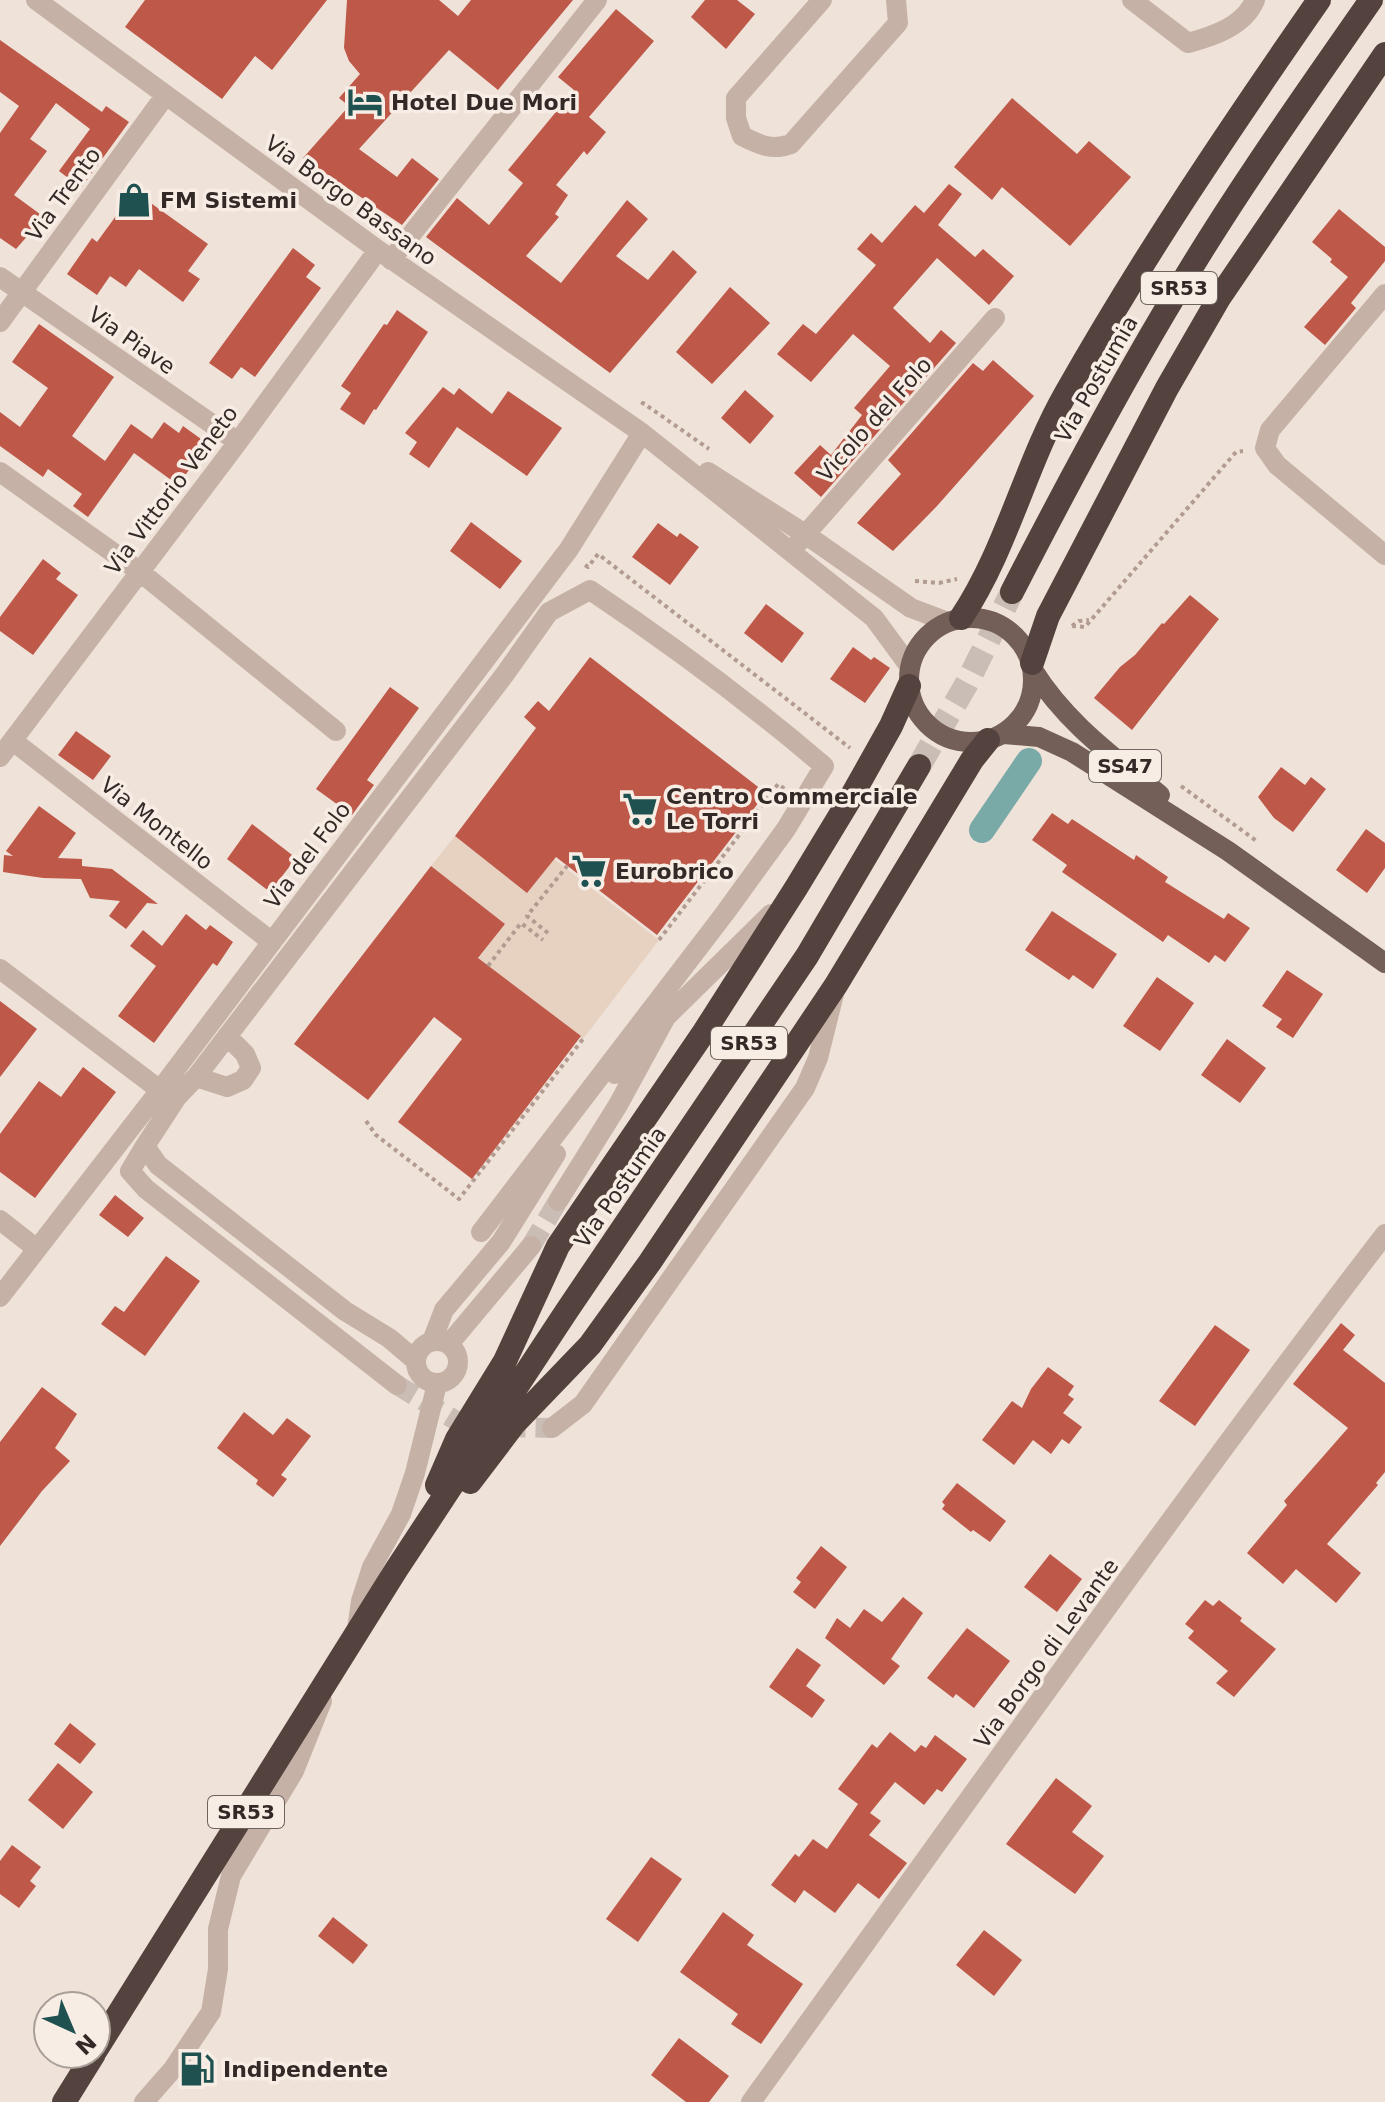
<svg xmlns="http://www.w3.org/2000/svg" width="1385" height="2102" font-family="'DejaVu Sans',sans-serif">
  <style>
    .plaza { fill: #e7d2c1 }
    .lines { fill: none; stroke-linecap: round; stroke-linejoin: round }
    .canal { stroke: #7aaaa7; stroke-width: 26 }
    .building { fill: #be5848 }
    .minor-tunnel { stroke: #c9bdb5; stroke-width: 20; stroke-dasharray: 20 10; stroke-linecap: butt }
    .highway-tunnel { stroke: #c9bdb5; stroke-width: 24; stroke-dasharray: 24 12; stroke-linecap: butt }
    .path { stroke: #b29b90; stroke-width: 4; stroke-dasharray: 4 4; stroke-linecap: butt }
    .minor { stroke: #c6b1a6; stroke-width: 20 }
    .major { stroke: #745f58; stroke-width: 20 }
    .highway { stroke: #53423e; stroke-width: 24 }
    .labels { text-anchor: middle; stroke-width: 7; stroke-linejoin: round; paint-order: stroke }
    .shield { fill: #f7ede5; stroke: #6e645f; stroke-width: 2 }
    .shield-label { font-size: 20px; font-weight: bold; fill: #332926 }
    .poi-label { font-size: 22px; font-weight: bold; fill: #332926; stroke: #f7ede5; text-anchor: start }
    .street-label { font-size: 22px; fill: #332926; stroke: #f7ede5 }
  </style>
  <rect width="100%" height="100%" fill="#efe2d9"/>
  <path class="plaza" d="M455,836l72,56 27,-33 105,81 -76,99 -105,-80 27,-35 -74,-58z"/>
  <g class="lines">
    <path class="canal" d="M982,830l47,-69"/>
  </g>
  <path class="building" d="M145,0h182l-55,70 -17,-14 -33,43 -97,-72z
    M347,0h92l19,16 13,-16h102l-75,90 -49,-40 -90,99 38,28 15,-19 27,21 -37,46 -99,-67 46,-52 -10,-8 21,-24 -11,-13 -5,-13z
    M705,0h32l18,14 -29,35 -35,-32z
    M616,9l38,32 -65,76 17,15 -19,23 -3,-4 -28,34 12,10 -13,19 4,3 -33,39 35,27 66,-83 21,19 -32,37 32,24 25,-30 24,22 -87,101 -184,-136 31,-39 32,27 34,-42 -15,-13 66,-80 -16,-13z
    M0,40l102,72 4,-6 23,16 -48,66 -22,-17 31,-42 -34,-26 -26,36 17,12 -33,44 30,22 -28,32 -16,-11v-105l19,-27 -19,-14z
    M1012,98l65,56 12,-13 42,36 -61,69 -68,-59 -10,13 -38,-33z
    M949,184l13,10 -24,31 37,32 8,-8 31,27 -25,29 -52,-47 -44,50 37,35 11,-13 15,13 -135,154 -27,-24 26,-28 11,10 31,-40 -8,-7 36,-42 -37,-32 -42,48 -34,-28 26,-30 13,10 60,-69 -19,-16 14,-16 11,10 33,-38 9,8z
    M134,191l74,53 -20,27 12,8 -17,23 -44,-33 -13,18 -16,-11 -13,19 -30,-21 25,-36 5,4z
    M1339,209l46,38v14l-34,42 5,5 -31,37 -21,-18 44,-50 -18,-15 2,-3 -20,-17z
    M293,248l22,17 -9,12 15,11 -66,89 -14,-10 -9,12 -23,-16z
    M730,287l40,36 -58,61 -36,-32z
    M397,310l31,22 -52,78 -2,-1 -10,16 -24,-16 11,-16 -10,-7 43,-62 3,1z
    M39,324l75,53 -42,59 33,25 26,-37 21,15 12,-17 15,11 4,-7 25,18 -30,41 -44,-32 -46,64 -15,-11 9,-12 -34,-25 -5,8 -43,-31v-34l20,15 28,-39 -36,-26z
    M993,360l41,36 -97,110 -44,45 -36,-28 44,-49 -13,-14 85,-97 10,8z
    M443,387l11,8 5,-7 33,26 16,-23 54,37 -35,48 -70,-49 -28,41 -20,-14 8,-12 -12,-9z
    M745,390l29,26 -24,28 -29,-26z
    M471,522l51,39 -22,28 -50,-38z
    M658,523l19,14 3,-4 19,14 -29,38 -38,-28z
    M43,559l18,14 -5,6 22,16 -45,60 -33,-24v-14z
    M1190,595l29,24 -87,111 -38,-32 26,-31 15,-12 27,-32 2,1z
    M766,604l38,29 -22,30 -38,-30z
    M853,647l18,13 3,-3 16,11 -25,35 -35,-24z
    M590,657l176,136 -109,142 -101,-78 -29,36 -72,-57 81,-108 -12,-11 14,-16 11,10z
    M390,687l29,21 -52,72 7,5 -22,30 -36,-26z
    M76,731l35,25 -18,24 -35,-25z
    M1281,767l24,18 6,-8 15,12 -33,43 -19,-14 -16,-21z
    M39,806l37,27 -18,25 24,1v7l30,3 46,35 -11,-1 -21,26 -17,-13 11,-15 -30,-3 -9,-19 -38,-1 -40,-6 1,-17 9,1 -7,-5z
    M1052,813l16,11 4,-5 62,41 2,-5 32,22 -3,5 59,37 4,-6 22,15 -25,34 -10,-7 -6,8 -41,-28 -5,7 -101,-70 5,-7 -35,-25z
    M252,824l44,34 -26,34 -43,-33z
    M1366,829l19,14v25l-18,25 -31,-23z
    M431,866l74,58 -27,34 103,78 -109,143 -74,-57 64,-83 -28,-22 -66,83 -74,-56z
    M1052,911l65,43 -24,35 -20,-14 -4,5 -44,-30z
    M186,914l20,16 4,-5 23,17 -16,24 -4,-3 -59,80 -36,-27 38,-50 -26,-20 13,-16 19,16z
    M1287,970l36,24 -30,44 -17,-11 6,-8 -20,-13z
    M1157,977l37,26 -34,48 -37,-25z
    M0,1001l37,28 -37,48z
    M1227,1039l39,29 -26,35 -39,-28z
    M83,1067l33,25 -81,106 -35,-26v-38l39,-53 22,16z
    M115,1195l29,23 -16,19 -29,-22z
    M166,1256l34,25 -55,75 -44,-32 14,-18 9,6z
    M1341,1323l14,12 -12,15 42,33v89l-9,11 2,2 -51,59 34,29 -25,30 -40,-34 -13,15 -36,-31 40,-48 -3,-4 64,-73 -55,-44z
    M1215,1325l35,25 -55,76 -36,-25z
    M1048,1367l26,19 -6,9 6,4 -11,14 19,14 -13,17 -7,-5 -11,15 -18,-14 -19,25 -32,-25 30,-39 10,7 9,-19z
    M42,1387l35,27 -22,34 15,13 -28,30 -42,55v-104z
    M244,1412l29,23 14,-17 24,18 -30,39 6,4 -14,18 -17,-13 2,-4 -41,-32z
    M957,1483l49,38 -16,21 -17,-12 -2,2 -29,-23 3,-4 -3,-3z
    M821,1546l26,21 -32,42 -22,-17 8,-10 -5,-4z
    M1050,1554l32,25 -25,33 -33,-25z
    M903,1597l20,16 -32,46 9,7 -16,19 -59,-47 12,-20 13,10 14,-19 18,13z
    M1205,1600l8,6 6,-6 23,18 -2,3 36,28 -42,48 -18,-14 12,-12 -40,-33 6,-7 -9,-7z
    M967,1628l43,33 -36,47 -18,-14 -3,4 -26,-20z
    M797,1648l24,17 -15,21 19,14 -13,18 -43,-31z
    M70,1723l26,21 -16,20 -26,-20z
    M890,1732l25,20 6,-7 5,3 9,-13 32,24 -25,33 -5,-3 -13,16 -29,-23 -25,31 11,8 -12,14 38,28 -28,36 -21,-16 -23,30 -31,-23 -9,13 -24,-18 24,-31 4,3 14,-18 14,10 31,-45 4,3 -24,-18 34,-45 5,4z
    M58,1763l35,29 -30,37 -35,-29z
    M1056,1778l36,28 -20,26 32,24 -29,38 -69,-50z
    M12,1845l29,22 -11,14 6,5 -17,22 -19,-14v-33z
    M651,1857l31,22 -44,63 -32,-23z
    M723,1912l31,23 -7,10 56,39 -42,60 -30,-20 7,-10 -58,-42z
    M333,1917l35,28 -15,19 -35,-28z
    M984,1930l38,30 -28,36 -38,-31z
    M679,2038l50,38 -20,26h-23l-35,-27z"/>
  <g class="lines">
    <path class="minor-tunnel" d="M531,1246l27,-45
      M397,1385l68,41 87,2"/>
    <path class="highway-tunnel" d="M919,766l48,-83 45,-91"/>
    <path class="path" d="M642,405l1,-2 66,46
      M585,565l3,2 10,-13 252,194
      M915,581l24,2 18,-4
      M1072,626l13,1 151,-175 7,-1
      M1072,626l7,-5 10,-1
      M1181,786l77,56
      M548,933l-21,-17 40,-50
      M659,940l119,-156 8,6
      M488,966l33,-43 22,17
      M366,1121l10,14 83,64 124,-160"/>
    <path class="minor" d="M36,0l342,250 264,183 232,185 36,49
      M822,0l-86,98v20l6,18c18,9 30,15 49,8l107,-121 -2,-23
      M1132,0l56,43c26,-7 56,-17 67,-43
      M391,260l206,-260
      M0,277l238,165
      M1385,294l-115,136 -5,18 12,17 108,90
      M0,322l165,-226
      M0,472l139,99 197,160
      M708,472l97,62 106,74 37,14
      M798,543l197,-225
      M13,741l259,201
      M0,757l238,-315 140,-192
      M0,969l160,121
      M615,1074l51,-57
      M196,1077l31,10 16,-7 8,-12 -6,-14 -18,-18
      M145,1146l-15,25 16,18 251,196
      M558,1201l60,-96 48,-88 105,-103
      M0,1220l37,29
      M0,1297l160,-207 409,-541 73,-116
      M416 1362a21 21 0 1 1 42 0a21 21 0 1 1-42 0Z
      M432,1341l12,-31 57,-68 55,-88
      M449,1344l82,-98
      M415,1360l-26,-22 -44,-27 -187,-146 -13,-19 32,-49 19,-20 309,-403 44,-62 41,-22c82,55 159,112 234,176l-38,63 -61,84 -244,319
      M552,1428l31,-24 222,-316 13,-30 16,-64
      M357,1629l4,-28 11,-34 29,-53 14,-41 22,-89
      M144,2102l29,-33 38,-57 7,-43v-40l13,-53 63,-105 28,-70
      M751,2102c210,-290 416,-584 634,-868"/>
    <path class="major" d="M909 680a62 62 0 1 1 124 0a62 62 0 1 1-124 0Z
      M1033,670c33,53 80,86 127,125
      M1004,734l35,3 33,15 156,99 157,112"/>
    <path class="highway" d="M1012,592c53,-103 107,-205 167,-304 59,-99 126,-193 192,-288
      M961,618c46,-69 64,-153 105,-225 77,-136 164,-265 253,-393
      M1032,663l16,-47 119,-228 52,-90 166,-244
      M470,1482l44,-58 76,-79 60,-83 186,-277 136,-225 16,-20
      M437,1485l20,-46 48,-78 53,-115 146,-214 92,-144 54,-89 41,-73 18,-40
      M96,2050l300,-480 170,-258 241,-356 112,-190
      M64,2102l30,-48"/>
  </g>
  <defs>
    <g id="hotel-bare" transform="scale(2.76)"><path d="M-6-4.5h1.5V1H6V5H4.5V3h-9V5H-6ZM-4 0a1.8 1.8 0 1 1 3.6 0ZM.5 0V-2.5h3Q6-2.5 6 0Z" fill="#1f5150" stroke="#f7ede5" stroke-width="2.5" paint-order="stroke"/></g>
    <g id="shop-bare" transform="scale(2.76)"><path d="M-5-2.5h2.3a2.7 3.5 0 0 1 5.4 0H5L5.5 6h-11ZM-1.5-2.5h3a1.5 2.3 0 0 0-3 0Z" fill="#1f5150" stroke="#f7ede5" stroke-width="2.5" paint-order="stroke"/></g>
    <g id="supermarket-bare" transform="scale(2.76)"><path d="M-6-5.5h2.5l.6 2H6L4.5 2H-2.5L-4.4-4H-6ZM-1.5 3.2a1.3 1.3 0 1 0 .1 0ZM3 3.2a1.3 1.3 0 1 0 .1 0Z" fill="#1f5150" stroke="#f7ede5" stroke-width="2.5" paint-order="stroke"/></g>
    <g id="fuel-bare" transform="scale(2.76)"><path d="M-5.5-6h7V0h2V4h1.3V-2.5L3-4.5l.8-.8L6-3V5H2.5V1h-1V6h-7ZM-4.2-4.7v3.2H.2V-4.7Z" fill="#1f5150" stroke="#f7ede5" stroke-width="2.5" paint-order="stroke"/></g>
  </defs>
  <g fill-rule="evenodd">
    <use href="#hotel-bare" x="365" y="102"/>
    <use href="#shop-bare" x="134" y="200"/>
    <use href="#supermarket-bare" x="640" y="809"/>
    <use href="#supermarket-bare" x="589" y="871"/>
    <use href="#fuel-bare" x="197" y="2069"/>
  </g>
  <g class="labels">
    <g class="shield">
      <rect x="1141" y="272" width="76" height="32" rx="6"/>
      <rect x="1089" y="750" width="72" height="32" rx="6"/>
      <rect x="711" y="1027" width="76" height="32" rx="6"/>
      <rect x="208" y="1796" width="76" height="32" rx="6"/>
    </g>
    <g class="shield-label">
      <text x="1179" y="295">SR53</text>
      <text x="1125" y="773">SS47</text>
      <text x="749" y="1050">SR53</text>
      <text x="246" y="1819">SR53</text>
    </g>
    <g class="poi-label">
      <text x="391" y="110">Hotel Due Mori</text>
      <text x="160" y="208">FM Sistemi</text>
      <text x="666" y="804">Centro Commerciale<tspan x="666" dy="25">Le Torri</tspan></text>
      <text x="615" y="879">Eurobrico</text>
      <text x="223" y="2077">Indipendente</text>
    </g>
    <g class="street-label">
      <text transform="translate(63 194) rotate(-54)" y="8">Via Trento</text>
      <text transform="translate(351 200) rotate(36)" y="8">Via Borgo Bassano</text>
      <text transform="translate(132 340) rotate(35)" y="8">Via Piave</text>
      <text transform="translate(1096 379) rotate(-60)" y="8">Via Postumia</text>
      <text transform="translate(874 419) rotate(-48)" y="8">Vicolo del Folo</text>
      <text transform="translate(171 490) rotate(-53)" y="8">Via Vittorio Veneto</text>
      <text transform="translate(157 823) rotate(38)" y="8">Via Montello</text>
      <text transform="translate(307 855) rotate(-53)" y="8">Via del Folo</text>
      <text transform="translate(620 1187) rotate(-55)" y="8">Via Postumia</text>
      <text transform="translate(1046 1653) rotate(-54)" y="8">Via Borgo di Levante</text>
    </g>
  </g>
  <g transform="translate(72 2030) rotate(136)"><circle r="38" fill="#f7ede5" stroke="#a99f99" stroke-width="2"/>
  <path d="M0-6L14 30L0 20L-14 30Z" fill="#1f5150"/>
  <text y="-12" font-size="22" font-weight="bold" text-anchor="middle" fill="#332926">N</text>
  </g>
</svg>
